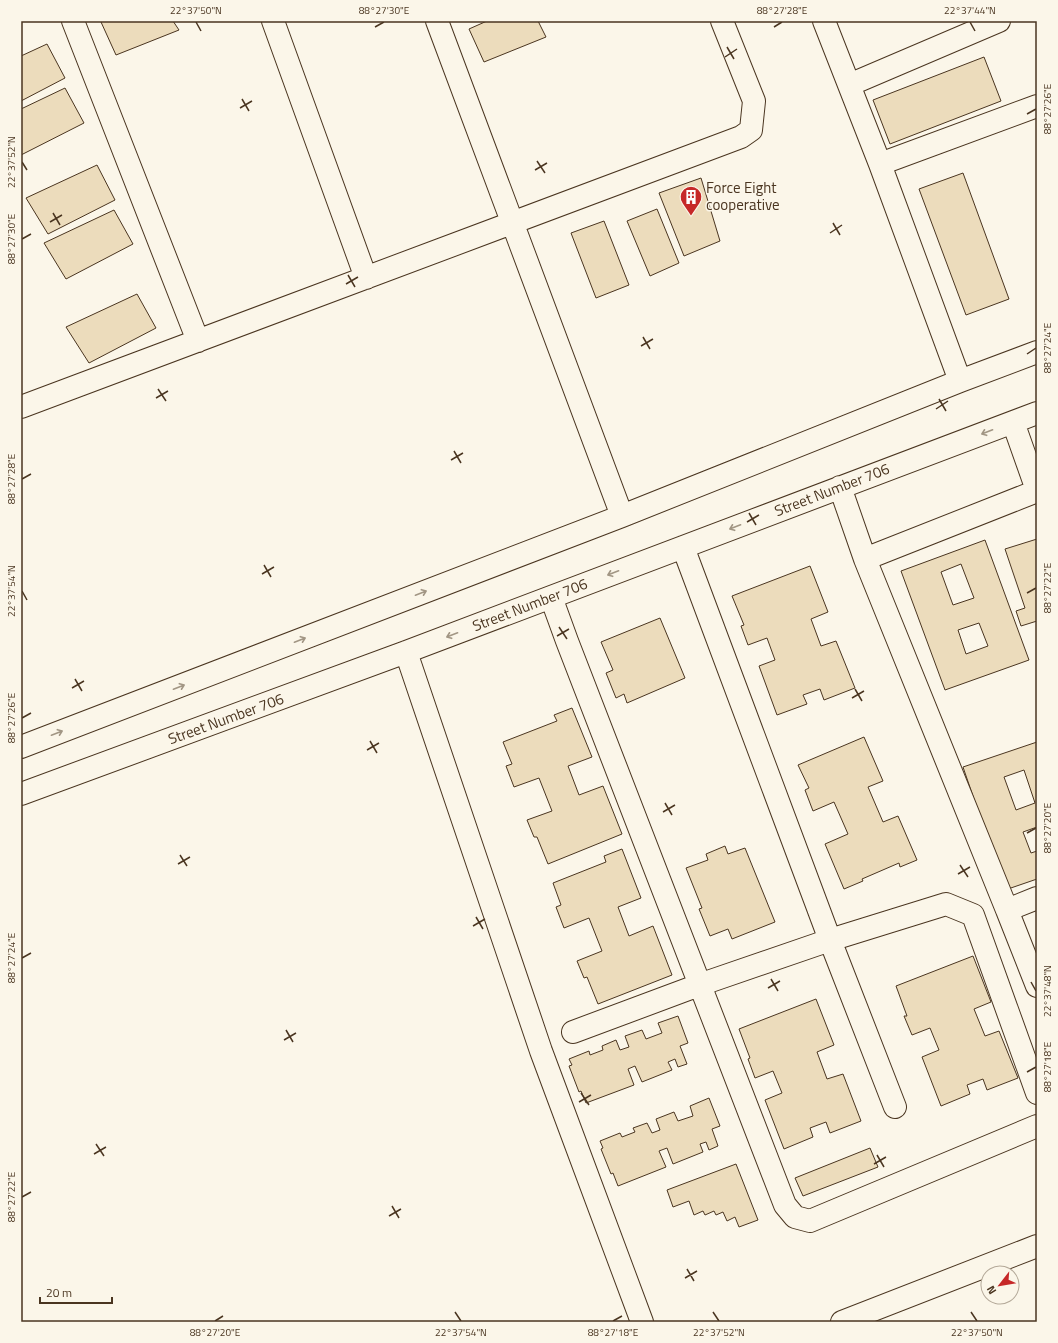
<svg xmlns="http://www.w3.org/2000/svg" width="1058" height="1343" font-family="'Titillium Web',sans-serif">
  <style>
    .building { fill: #ecdcbc; stroke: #4a3520; fill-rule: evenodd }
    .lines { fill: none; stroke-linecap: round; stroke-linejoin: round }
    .minor-casing { stroke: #4a3520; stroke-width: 24 }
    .minor { stroke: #fbf6e9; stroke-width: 22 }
    .oneway { stroke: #a29684 }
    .ticks { fill: none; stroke: #4a3520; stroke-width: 1.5 }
    .labels { text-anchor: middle; stroke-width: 3; stroke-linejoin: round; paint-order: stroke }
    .poi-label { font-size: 15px; fill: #4a3520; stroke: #fbf6e9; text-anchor: start }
    .street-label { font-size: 15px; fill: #4a3520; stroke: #fbf6e9 }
    .neatline { fill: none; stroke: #4a3520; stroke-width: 1.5 }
    .ticks-label { font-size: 10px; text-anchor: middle; fill: #4a3520 }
  </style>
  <rect width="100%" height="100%" fill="#fbf6e9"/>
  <path class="building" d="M103,21h70l6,9 -63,25 -15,-33z
    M487,21h51l8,16 -62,25 -15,-33z
    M47,44l18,34 -44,23v-45z
    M984,57l17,44 -111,43 -17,-44z
    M65,88l19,35 -63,32v-46z
    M97,165l18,35 -67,34 -22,-36z
    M963,173l46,126 -43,16 -47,-126z
    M701,178l19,63 -36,15 -25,-63z
    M657,209l22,54 -29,13 -23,-55z
    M114,210l19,34 -67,35 -22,-36z
    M604,221l25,64 -33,13 -25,-65z
    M137,294l19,34 -67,35 -23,-36z
    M1037,539v82l-16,5 -5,-15 9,-3 -20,-59z
    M985,540l44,120 -84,30 -44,-119zM961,564l13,34 -21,7 -12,-33zM979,623l9,23 -22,8 -8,-24z
    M810,566l18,46 -17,7 10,27 15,-5 19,47 -31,12 -4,-11 -17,6 4,9 -30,11 -18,-49 16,-6 -8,-22 -19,7 -7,-19 3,-1 -12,-29z
    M660,618l25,60 -58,25 -3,-9 -8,4 -10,-25 7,-3 -12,-28z
    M572,708l20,49 -24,9 11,29 24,-9 19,48 -74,30 -11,-27h-3l-7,-17 25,-9 -13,-33 -25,9 -8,-21 6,-2 -9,-22 54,-21 -3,-6z
    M864,737l19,44 -15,6 15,35 15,-6 19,44 -17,7 -1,-4 -37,16 1,2 -19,8 -19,-45 23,-10 -14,-32 -21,9 -8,-21 4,-2 -11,-23z
    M1037,742v85l-14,5 8,21 6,-2v28l-32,11 -42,-123zM1024,770l11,33 -19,7 -12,-33z
    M725,846l3,8 17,-6 30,74 -43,17 -4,-10 -18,7 -11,-27 3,-1 -16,-40 22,-8 -2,-6z
    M622,849l19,49 -23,9 11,29 24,-10 19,49 -74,29 -11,-27 -3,1 -7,-17 25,-10 -13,-33 -25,10 -8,-21 5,-2 -8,-22 53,-21 -2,-6z
    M973,956l18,46 -17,7 11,27 14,-5 19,47 -31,12 -4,-11 -16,6 3,9 -29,12 -19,-49 17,-7 -9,-22 -18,7 -8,-19h3l-11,-30z
    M816,999l18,46 -17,7 10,27 16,-5 18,47 -31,12 -4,-11 -16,6 3,9 -29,12 -19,-49 17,-7 -9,-22 -18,7 -7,-19 2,-1 -11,-29z
    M678,1016l10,27 -8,3 7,18 -9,3 -3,-8 -7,3 4,8 -30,12 -7,-16 -7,3 6,16 -48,18 -5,-12 -2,1 -10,-26 3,-1 -3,-6 20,-8 1,4 13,-5 -1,-4 14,-6 4,10 9,-3 -4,-11 17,-6 4,9 16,-6 -4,-10z
    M709,1098l11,28 -8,3 6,17 -9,4 -3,-8 -6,2 3,8 -30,12 -6,-16 -8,3 7,16 -48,19 -5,-13 -2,1 -10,-25 2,-1 -3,-7 20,-8 2,4 13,-5 -2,-4 14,-5 5,10 8,-3 -4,-11 18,-7 4,9 15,-5 -3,-10z
    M870,1148l8,19 -75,29 -8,-18z
    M736,1164l22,56 -19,7 -4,-10 -8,4 -4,-9 -7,3 -2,-4 -9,4 -2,-4 -9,4 -5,-14 -16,6 -6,-17z"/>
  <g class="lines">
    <g class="minor-casing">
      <path id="minor" d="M73,21l125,320
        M273,21l93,257
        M437,21l185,495
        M824,21l56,143
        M849,85l150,-64
        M960,381l-80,-217 157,-58
        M21,407l720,-270 10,-7 3,-29 -32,-80
        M1013,422l24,68
        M840,487l25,72 142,351
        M683,547l147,393 65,167
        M865,559l172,-68
        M551,597l16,44 218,564 10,12 15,4 227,-95
        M406,652l135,399 101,271
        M21,747l601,-231 338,-135 77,-29
        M21,794l385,-142 631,-239
        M1037,898l-30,12 30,76
        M573,1032l126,-47 131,-45 116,-36 27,11 64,178
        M842,1322l195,-76"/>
    </g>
    <use href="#minor" class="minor"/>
  </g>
  <defs><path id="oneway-shaft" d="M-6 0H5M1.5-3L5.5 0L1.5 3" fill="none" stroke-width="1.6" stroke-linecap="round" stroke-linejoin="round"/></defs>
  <g class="oneway">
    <use href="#oneway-shaft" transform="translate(987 432) rotate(159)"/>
    <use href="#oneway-shaft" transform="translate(735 527) rotate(159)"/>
    <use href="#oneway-shaft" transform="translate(613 573) rotate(159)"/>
    <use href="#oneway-shaft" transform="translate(421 593) rotate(-21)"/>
    <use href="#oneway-shaft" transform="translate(452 635) rotate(159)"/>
    <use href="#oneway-shaft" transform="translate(300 640) rotate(-21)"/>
    <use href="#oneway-shaft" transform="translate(179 687) rotate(-21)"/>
    <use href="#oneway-shaft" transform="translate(57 733) rotate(-21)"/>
  </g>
  <path class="ticks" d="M196,22l5,9M970,22l5,9M375,27l9,-5M774,27l8,-5M727,47l7,12M725,57l12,-8M242,99l7,12M240,108l12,-7M1027,114l9,-5M537,161l8,12M22,162l5,8M535,170l12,-7M53,213l7,12M50,222l12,-7M833,223l7,12M830,233l12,-8M22,239l9,-5M348,275l7,12M346,284l12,-7M643,337l7,12M641,346l12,-7M1027,354l9,-6M158,389l8,12M156,398l12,-7M939,399l7,12M936,409l12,-8M454,451l7,12M451,460l12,-7M22,479l9,-5M749,513l7,12M747,522l12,-7M264,565l7,12M262,574l12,-7M22,591l5,9M1027,593l9,-5M559,627l8,12M557,636l12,-7M75,679l7,12M72,688l12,-7M855,689l7,12M852,698l12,-7M22,718l9,-5M370,741l7,12M367,750l12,-7M665,803l7,12M663,812l12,-7M1027,833l9,-5M180,855l7,11M178,864l12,-7M960,865l8,12M958,874l12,-7M476,917l7,12M473,926l12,-7M22,958l9,-5M771,979l7,12M1031,982l5,9M768,988l12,-7M286,1030l7,12M284,1040l12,-7M1027,1072l9,-5M581,1093l8,12M579,1102l12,-7M96,1144l8,12M94,1154l12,-7M877,1155l7,12M874,1164l12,-7M22,1197l9,-5M392,1206l7,12M389,1216l12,-7M687,1269l7,12M685,1278l12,-7M455,1312l6,9M713,1312l6,9M971,1312l6,9M215,1321l8,-5M613,1321l9,-5"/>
  <defs>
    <g id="building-pin" transform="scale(1.15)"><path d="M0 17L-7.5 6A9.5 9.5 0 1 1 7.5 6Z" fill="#c62828" stroke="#fbf6e9"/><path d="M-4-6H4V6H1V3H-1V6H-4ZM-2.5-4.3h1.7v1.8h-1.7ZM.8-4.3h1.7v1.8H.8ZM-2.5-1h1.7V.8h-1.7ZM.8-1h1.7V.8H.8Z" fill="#fff"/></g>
  </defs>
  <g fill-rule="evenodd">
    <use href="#building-pin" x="691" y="197"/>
  </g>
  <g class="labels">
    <g class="poi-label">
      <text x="706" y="193">Force Eight<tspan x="706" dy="17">cooperative</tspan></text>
    </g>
    <g class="street-label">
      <text transform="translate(832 490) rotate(-21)" y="5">Street Number 706</text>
      <text transform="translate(530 605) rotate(-21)" y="5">Street Number 706</text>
      <text transform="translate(226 719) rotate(-20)" y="5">Street Number 706</text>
    </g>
  </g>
  <rect width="1058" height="1343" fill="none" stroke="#fbf6e9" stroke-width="44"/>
  <g transform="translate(1000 1285) rotate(239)"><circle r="19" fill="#fbf6e9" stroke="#b4a999"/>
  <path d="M0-3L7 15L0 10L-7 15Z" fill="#c62828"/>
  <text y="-6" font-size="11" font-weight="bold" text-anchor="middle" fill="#4a3520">N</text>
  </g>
  <path d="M40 1297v6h72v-6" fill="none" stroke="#4a3520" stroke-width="2"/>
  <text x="46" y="1297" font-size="12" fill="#4a3520" stroke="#fbf6e9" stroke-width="3" paint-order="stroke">20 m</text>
  <rect x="22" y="22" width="1014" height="1299" class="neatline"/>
  <g class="ticks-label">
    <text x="196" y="14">22°37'50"N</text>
    <text x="384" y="14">88°27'30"E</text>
    <text x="782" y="14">88°27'28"E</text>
    <text x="970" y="14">22°37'44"N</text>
    <text transform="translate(1047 109) rotate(-90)" y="4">88°27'26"E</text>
    <text transform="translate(11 162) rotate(-90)" y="4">22°37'52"N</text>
    <text transform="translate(11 239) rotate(-90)" y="4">88°27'30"E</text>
    <text transform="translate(1047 348) rotate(-90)" y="4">88°27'24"E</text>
    <text transform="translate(11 479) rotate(-90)" y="4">88°27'28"E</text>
    <text transform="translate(1047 588) rotate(-90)" y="4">88°27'22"E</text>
    <text transform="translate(11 591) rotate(-90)" y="4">22°37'54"N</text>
    <text transform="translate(11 718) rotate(-90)" y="4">88°27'26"E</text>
    <text transform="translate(1047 828) rotate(-90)" y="4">88°27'20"E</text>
    <text transform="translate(11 958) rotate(-90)" y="4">88°27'24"E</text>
    <text transform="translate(1047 991) rotate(-90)" y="4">22°37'48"N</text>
    <text transform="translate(1047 1067) rotate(-90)" y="4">88°27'18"E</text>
    <text transform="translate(11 1197) rotate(-90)" y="4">88°27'22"E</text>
    <text x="215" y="1336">88°27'20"E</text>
    <text x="461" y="1336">22°37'54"N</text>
    <text x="613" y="1336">88°27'18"E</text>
    <text x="719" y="1336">22°37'52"N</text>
    <text x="977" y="1336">22°37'50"N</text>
  </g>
</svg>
